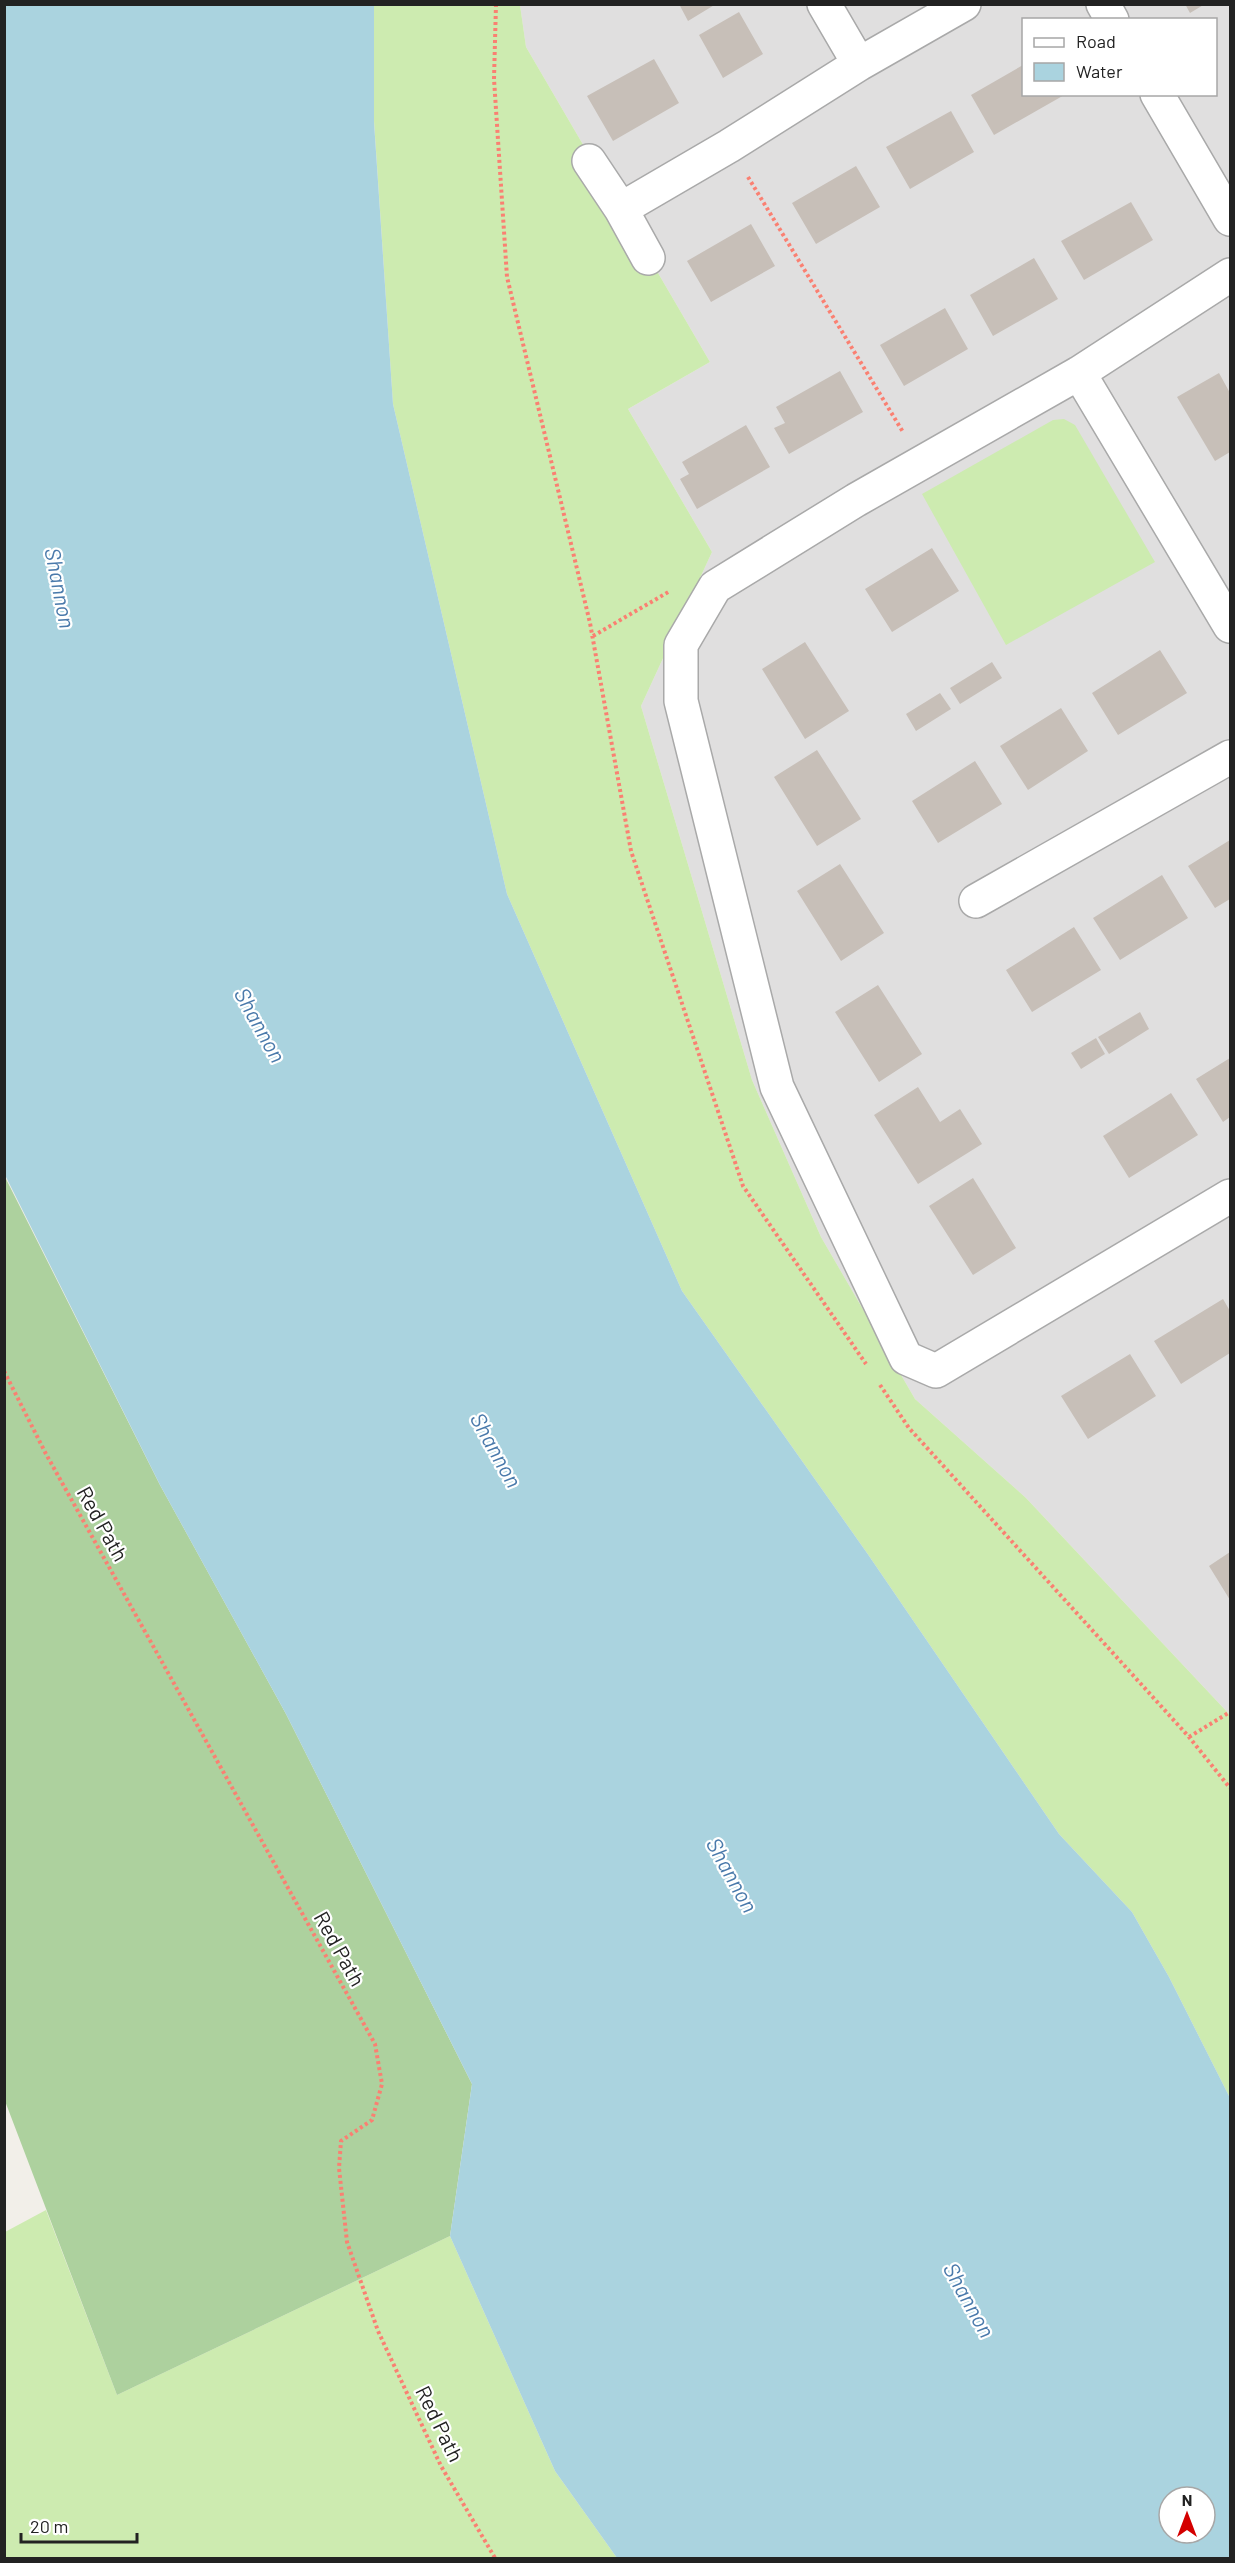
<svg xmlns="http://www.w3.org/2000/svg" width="1235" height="2563" font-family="Barlow,sans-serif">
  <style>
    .residential { fill: #e0dfdf; fill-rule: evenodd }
    .grass { fill: #cdebb0 }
    .forest { fill: #add19e }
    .water { fill: #aad3df; fill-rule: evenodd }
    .building { fill: #c7bfb8 }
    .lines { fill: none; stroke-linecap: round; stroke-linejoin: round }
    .minor-casing { stroke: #a9a9a9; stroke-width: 36 }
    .path { stroke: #fa8072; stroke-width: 4; stroke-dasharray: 3 3; stroke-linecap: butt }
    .minor { stroke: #fff; stroke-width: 33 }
    .labels { text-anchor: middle; stroke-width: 4.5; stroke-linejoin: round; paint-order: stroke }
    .street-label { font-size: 21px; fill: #222; stroke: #fff }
    .water-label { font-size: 22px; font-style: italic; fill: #4a7aab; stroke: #fff }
  </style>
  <rect width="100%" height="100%" fill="#f2efe9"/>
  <path class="residential" d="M520,5h710v1710l-204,-217 -111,-99 -94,-162 -69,-157 -111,-374 71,-154 -84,-143 82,-47 -184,-315zM1024,20h192v74h-192z"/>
  <path class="grass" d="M374,5h146l6,42 184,315 -82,47 84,143 -71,154 111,374 69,157 94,162 111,99 204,217v383l-61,-121 -37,-65 -73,-78 -192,-281 -185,-262 -175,-397 -114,-490 -19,-283z
    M1064,419l11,6 80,137 -149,83 -84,-151 131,-74z
    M46,2210l71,185 333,-159 105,235 62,87h-612v-326z"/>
  <path class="forest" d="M4,1175l156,310 126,229 186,370 -22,152 -333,159 -112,-294z"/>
  <path class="water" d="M5,4l369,1v117l19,282 114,490 175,397 185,262 192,281 73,78 37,65 61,121v460h-613l-62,-87 -105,-235 22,-152 -186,-370 -126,-229 -155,-310zM1169,2497h36v36h-36z"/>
  <path class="building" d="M679,4h37l-28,17z
    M1185,4h20l-15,9z
    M739,12l24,42 -40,24 -24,-43z
    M654,59l25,44 -66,38 -26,-45z
    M1023,65v29h43l-72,41 -23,-40z
    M951,111l23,41 -64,37 -24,-42z
    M856,166l24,41 -64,37 -24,-41z
    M1131,202l22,38 -69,40 -23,-39z
    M751,224l24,42 -64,36 -24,-41z
    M1034,258l24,41 -65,37 -23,-41z
    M945,308l23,41 -64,37 -24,-41z
    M840,371l23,41 -74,42 -15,-26 11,-5 -9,-16z
    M1219,373l11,20v59l-15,9 -38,-64z
    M746,425l24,42 -73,42 -17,-30 9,-5 -7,-12z
    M932,548l27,43 -67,41 -27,-43z
    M805,642l44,69 -44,28 -43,-70z
    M1160,650l27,43 -69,42 -26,-42z
    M992,662l10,16 -42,26 -10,-16z
    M940,693l11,16 -35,22 -10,-17z
    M1061,708l27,43 -60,39 -28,-44z
    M817,750l44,69 -44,27 -43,-69z
    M975,761l27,43 -64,39 -26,-42z
    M1230,840v59l-15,9 -27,-42z
    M840,864l44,69 -43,28 -44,-70z
    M1162,875l26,43 -68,42 -27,-42z
    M1074,927l27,43 -69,42 -26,-42z
    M878,985l44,69 -43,28 -44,-70z
    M1140,1012l9,17 -40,25 -11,-17z
    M1096,1038l9,16 -24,15 -10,-16z
    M1230,1058v59l-7,5 -27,-43z
    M918,1087l22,35 20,-13 22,35 -64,40 -44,-69z
    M1171,1093l27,42 -69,43 -26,-42z
    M973,1178l43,70 -43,27 -44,-69z
    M1223,1299l7,12v42l-49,31 -27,-43z
    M1130,1354l26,42 -68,43 -27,-43z
    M1230,1552v48l-21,-34z"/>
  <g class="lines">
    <g class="minor-casing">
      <path id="minor" d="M824,4l35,60 105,-60
        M1103,4l9,16
        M1157,94l73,125
        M589,161l32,48 27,49
        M621,209l108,-63 130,-82
        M1230,275l-151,98 -223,127 -141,87 -34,58v56l96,386 129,271 30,13 294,-175
        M1079,373l151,253
        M976,901l254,-144"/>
    </g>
    <path class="path" d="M496,4l-2,75 13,198 83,346 41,228 112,335 123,178
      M748,177l155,255
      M593,636l77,-45
      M4,1371l42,83 329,590 7,40 -10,36 -31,21 -2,27 8,74 31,89 63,135 54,92
      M880,1385l29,43 280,309 41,51
      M1189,1737l41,-25"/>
    <use href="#minor" class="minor"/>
  </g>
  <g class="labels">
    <g class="street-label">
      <text transform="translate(102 1524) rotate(61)" y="7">Red Path</text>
      <text transform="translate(339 1949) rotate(61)" y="7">Red Path</text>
      <text transform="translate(439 2424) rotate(64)" y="7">Red Path</text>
    </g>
    <g class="water-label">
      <text transform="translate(60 588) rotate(79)" y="8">Shannon</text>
      <text transform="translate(260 1025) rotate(61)" y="8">Shannon</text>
      <text transform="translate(496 1450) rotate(61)" y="8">Shannon</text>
      <text transform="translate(732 1875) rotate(61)" y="8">Shannon</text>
      <text transform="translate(969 2300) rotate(61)" y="8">Shannon</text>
    </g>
  </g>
  <rect width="1235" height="2563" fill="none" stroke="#222222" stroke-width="12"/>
  <rect x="1022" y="18" width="195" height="78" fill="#ffffff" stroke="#a7a7a7" stroke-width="1.5"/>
  <rect x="1034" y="38" width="30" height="9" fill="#ffffff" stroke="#a7a7a7" stroke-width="1.5"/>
  <text x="1076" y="48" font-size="18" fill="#222222">Road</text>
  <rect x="1034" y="63" width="30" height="18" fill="#aad3df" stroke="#a7a7a7" stroke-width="1.5"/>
  <text x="1076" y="78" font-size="18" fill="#222222">Water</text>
  <g transform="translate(1187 2515)"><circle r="28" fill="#ffffff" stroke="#a7a7a7" stroke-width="1.5"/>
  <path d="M0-4.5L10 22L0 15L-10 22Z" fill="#d40000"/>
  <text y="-9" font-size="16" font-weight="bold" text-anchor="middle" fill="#222222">N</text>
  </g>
  <path d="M21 2533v9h116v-9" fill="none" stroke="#222222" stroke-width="3"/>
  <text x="30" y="2533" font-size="18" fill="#222222" stroke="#ffffff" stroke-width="4.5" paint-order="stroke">20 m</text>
</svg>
